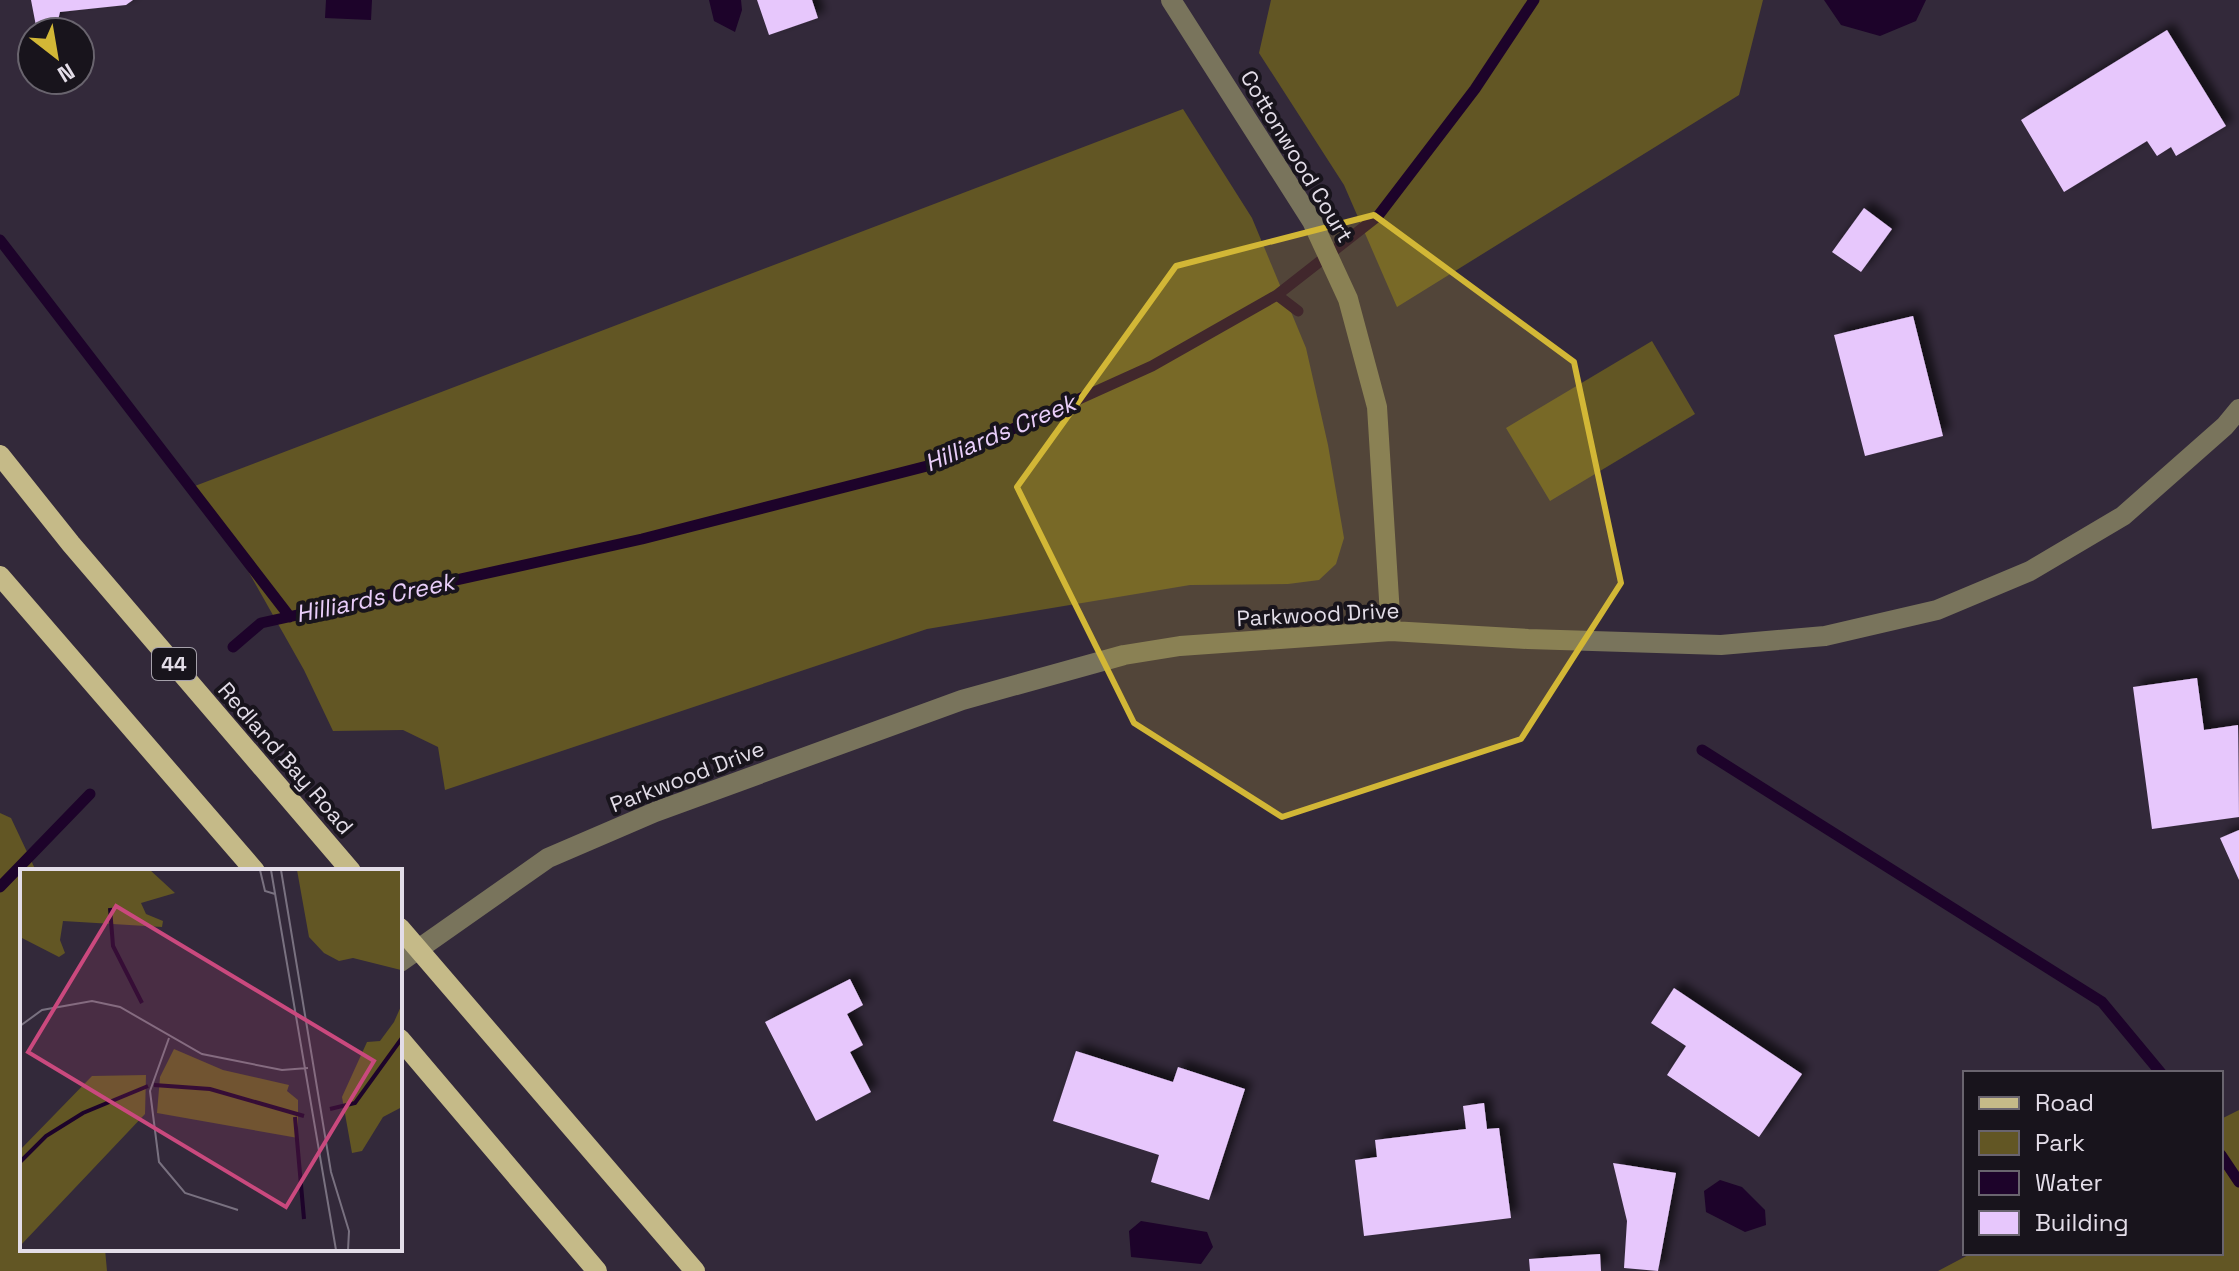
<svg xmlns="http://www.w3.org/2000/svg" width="2239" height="1271" font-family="'Space Grotesk',sans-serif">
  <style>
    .green { fill: #625624 }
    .water { fill: #1d032a }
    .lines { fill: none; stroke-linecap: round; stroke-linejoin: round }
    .stream { stroke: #1d032a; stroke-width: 11 }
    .building { fill: #e7c7fc; filter: url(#shadow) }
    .minor { stroke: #79745c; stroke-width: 20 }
    .major { stroke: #c5ba88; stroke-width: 20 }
    .marked { fill: #d2b736; fill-opacity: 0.2; stroke: #d2b736; stroke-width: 6; stroke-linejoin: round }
    .labels { text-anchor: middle; stroke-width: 8; stroke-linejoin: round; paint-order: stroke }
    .shield { fill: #18141c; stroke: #a6a1ab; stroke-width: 2 }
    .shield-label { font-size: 20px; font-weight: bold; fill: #e3dde8 }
    .street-label { font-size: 22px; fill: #e3dde8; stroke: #18141c }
    .water-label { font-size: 24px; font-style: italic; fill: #e9cefa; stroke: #18141c }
    .inset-river { fill: none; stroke: #1d032a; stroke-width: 4 }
    .inset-road { fill: none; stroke: #797180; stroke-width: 2 }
    .view { fill: #ca497e; fill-opacity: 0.15; stroke: #ca497e; stroke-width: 4 }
    .inset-edge { fill: none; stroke: #e3dde8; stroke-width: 4 }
  </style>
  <defs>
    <filter id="shadow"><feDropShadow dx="7" dy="-7" stdDeviation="4" flood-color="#0009"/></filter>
  </defs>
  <rect width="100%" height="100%" fill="#33293a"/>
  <path class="green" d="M1271,0h492l-24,95 -342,212 -53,-122 -85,-132z
    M1183,109l69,109 54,130 22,97 16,93 -8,26 -17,16 -31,4 -98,1 -263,44 -482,161 -7,-43 -35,-17 -70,1 -29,-61 -61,-108 -56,-73z
    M1652,341l43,73 -145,87 -44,-73z
    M0,813l11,5 25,53h-14v378h83l2,22h-107z
    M2239,1110v161h-301l34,-18h249v-134z"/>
  <path class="water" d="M326,0h46l-1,20 -46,-2z
    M709,0h32l1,10 -7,22 -21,-11z
    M1824,0h102l-10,21 -36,15 -39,-11z
    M1720,1180l22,7 23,23 1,15 -21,7 -39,-20 -2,-21z
    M1141,1221l66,11 6,15 -12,17 -70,-7 -2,-26z"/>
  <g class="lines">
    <path class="stream" d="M0,240l290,377
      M1277,295l21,16
      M233,647l28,-24 381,-84 293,-75 217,-98 125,-71 101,-79 97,-127 59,-89
      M1702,750l400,252 59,71
      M0,887l90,-93
      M2221,1155l18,27"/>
  </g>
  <path class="building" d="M31,0h102l-7,5 -66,7 -2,8 -22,6z
    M757,0h55l6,18 -49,17z
    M2167,30l59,96 -50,30 -5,-9 -14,9 -10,-15 -83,51 -43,-72z
    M1864,208l28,21 -31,43 -29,-20z
    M1913,316l30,120 -78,20 -31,-121z
    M2197,678l7,52 34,-5 1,92 -87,12 -19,-142z
    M2239,830v50l-19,-42z
    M850,979l13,26 -16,9 16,31 -13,7 21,40 -55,29 -51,-99z
    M1674,988l128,86 -43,63 -92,-62 19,-29 -35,-23z
    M1076,1051l97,31 5,-15 67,22 -36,111 -58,-18 8,-27 -106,-34z
    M1484,1103l3,26 12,-1 12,90 -147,18 -9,-76 22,-3 -2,-17 91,-11 -3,-23z
    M1613,1163l63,10 -18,98 -34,-3 3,-47z
    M1600,1254l1,17h-71l-1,-12z"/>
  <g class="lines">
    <path class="minor" d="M1171,0l141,221 36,78 29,108 14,224
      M400,962l148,-104 107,-46 307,-112 162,-45 56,-9 211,-15 137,8 193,6 104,-9 112,-26 93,-39 93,-55 102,-90 14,-17"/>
    <path class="major" d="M0,455l71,89 280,327
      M0,576l255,295
      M400,928l295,343
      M400,1039l197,232"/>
  </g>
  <path class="marked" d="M1374,215l200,147 47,221 -100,156 -239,78 -148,-94 -117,-236 159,-221z"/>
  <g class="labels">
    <rect class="shield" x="152" y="648" width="44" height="32" rx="6"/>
    <g class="shield-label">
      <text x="174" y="671">44</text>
    </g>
    <g class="street-label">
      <text transform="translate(1297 156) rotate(59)" y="8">Cottonwood Court</text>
      <text transform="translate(1318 614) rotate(-3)" y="8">Parkwood Drive</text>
      <text transform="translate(286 758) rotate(49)" y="8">Redland Bay Road</text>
      <text transform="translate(687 776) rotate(-21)" y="8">Parkwood Drive</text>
    </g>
    <g class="water-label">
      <text transform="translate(1000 433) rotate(-23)" y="8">Hilliards Creek</text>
      <text transform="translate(375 598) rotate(-12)" y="8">Hilliards Creek</text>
    </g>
  </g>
  <g transform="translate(20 869)">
    <rect width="382" height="382" fill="#33293a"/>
    <path d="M0,1h130l25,23 -34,10 5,11 17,7 -1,6 -99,-6 -3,19 5,13 -6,4 -39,-20zM277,1h105v237l-19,10 -21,34 -10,2 -10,-56 25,-55 13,-1 14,-19 8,-18 -1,-34 -48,-12 -14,3 -15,-8 -15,-16zM154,180l49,21 66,15 -2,6 11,9v38l-141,-25 3,-36zM126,206l-1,39 -125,132v-96l72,-74z" fill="#625624"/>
    <path class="inset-river" d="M90,39l3,38 29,57M134,216l56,4 94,27M310,240l25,-6 47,-65M275,248l9,102M0,293l26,-26 37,-23 65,-27"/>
    <path class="inset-road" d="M240,1l5,21 10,3M251,1l65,380M261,1l50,302 18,59 -1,19M0,157l22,-16 50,-9 28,6 82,47 80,16 26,-2M149,169l-19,53 9,71 26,31 53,17"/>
    <path class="view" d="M96,37l258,155 -88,146 -258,-155z"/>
    <rect width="382" height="382" class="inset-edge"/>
  </g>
  <rect x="1963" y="1071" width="260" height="184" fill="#18141c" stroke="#69646e" stroke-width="2"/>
  <rect x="1979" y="1097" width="40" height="12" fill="#c5ba88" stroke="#69646e" stroke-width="2"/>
  <text x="2035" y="1111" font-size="24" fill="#e3dde8">Road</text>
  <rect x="1979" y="1131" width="40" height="24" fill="#625624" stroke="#69646e" stroke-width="2"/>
  <text x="2035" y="1151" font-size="24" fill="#e3dde8">Park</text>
  <rect x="1979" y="1171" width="40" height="24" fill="#1d032a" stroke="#69646e" stroke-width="2"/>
  <text x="2035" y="1191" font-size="24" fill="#e3dde8">Water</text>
  <rect x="1979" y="1211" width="40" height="24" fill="#e7c7fc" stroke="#69646e" stroke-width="2"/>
  <text x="2035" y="1231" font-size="24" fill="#e3dde8">Building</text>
  <g transform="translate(56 56) rotate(149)"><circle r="38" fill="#18141c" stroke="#69646e" stroke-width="2"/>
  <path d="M0-6L14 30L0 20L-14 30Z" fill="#d2b736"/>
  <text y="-12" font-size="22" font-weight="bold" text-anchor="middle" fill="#e3dde8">N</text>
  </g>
</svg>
